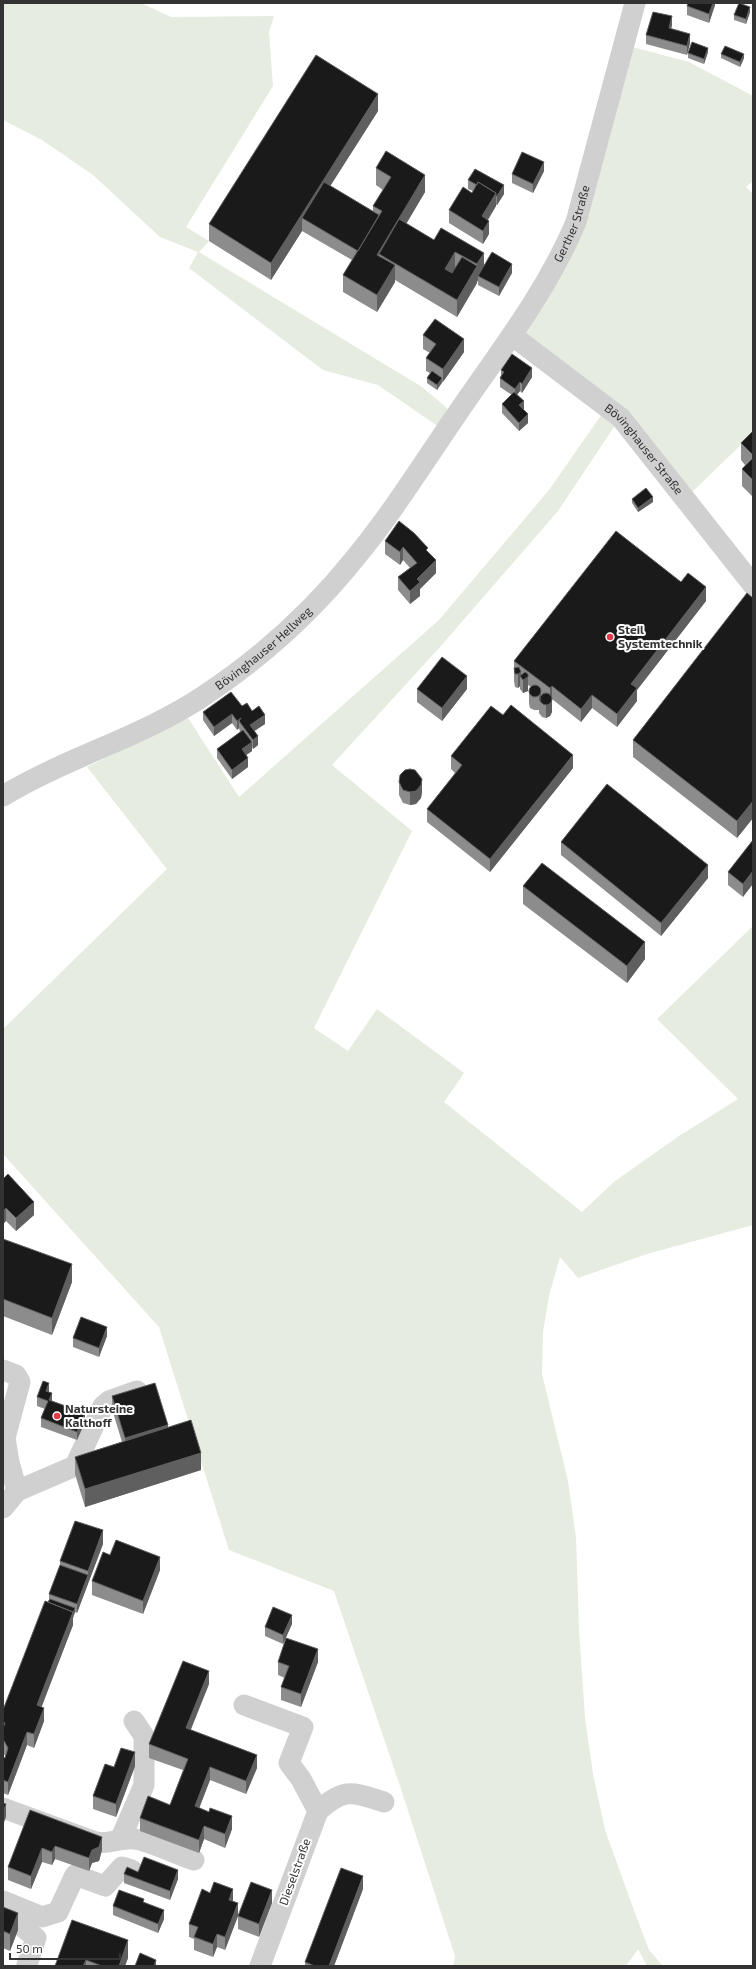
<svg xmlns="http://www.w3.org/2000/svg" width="756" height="1969" font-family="'Exo 2',sans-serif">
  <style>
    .green { fill: #e6ecdf }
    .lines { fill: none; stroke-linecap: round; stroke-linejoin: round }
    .minor { stroke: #d0d0d0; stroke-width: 21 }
    .wall { fill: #8c8c8c }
    .shaded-wall { fill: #5f5f5f }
    .building { fill: #1a1a1a; stroke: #5f5f5f }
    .poi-dot { fill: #e63946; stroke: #fff; stroke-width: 1.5 }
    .labels { text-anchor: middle; stroke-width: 4; stroke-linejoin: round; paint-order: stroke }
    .street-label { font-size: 12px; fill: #333; stroke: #fff }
    .poi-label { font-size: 12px; font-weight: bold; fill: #333; stroke: #fff; text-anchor: start }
  </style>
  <rect width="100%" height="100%" fill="#fff"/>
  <path class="green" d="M3,3h138l30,14 103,-1 -5,16 4,54 -87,141 23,14 -10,11 223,135 25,21v8l-8,11 -61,-42 -55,-15 -134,-102 9,-16 -38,-15 -67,-62 -51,-35 -39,-20z
    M625,45l64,17 64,34v85l-7,6 7,7v239l-67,65 -66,-80 -62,93 -118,136 -108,118 80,66 -98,197 34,23 29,-42 87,64 -20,29 138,110 33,-31 64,-45 59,-37 -81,-80 96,-93v299l-106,29 -69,24 -18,-21 -11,39 -6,36 -1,42 26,107 8,56 3,93 6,88 8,56 12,56 27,75 17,45 14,16h-16l-9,-17 -12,17h-173l2,-10 -53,-164 -68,-201 -105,-41 -70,-223 -156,-173v-125l164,-160 -80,-102 101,-49 51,79 200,-177 110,-130 55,-79 -90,-76 35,-53z"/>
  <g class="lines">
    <g class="minor">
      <path id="s1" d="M513,336l108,82 132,167"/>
      <path id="s2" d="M3,796c64,-39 140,-59 202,-101 57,-38 108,-84 151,-138 37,-45 68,-95 101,-143 43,-63 89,-121 119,-192l59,-219"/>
      <path d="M3,1370l13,5 4,7 -15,56 4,24 8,29"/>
      <path d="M3,1508l14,-17 58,-25 28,-60 6,-5 28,-10"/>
      <path d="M244,1705l59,22 -14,36 12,16 17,32 -58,155"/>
      <path d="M3,1808l93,34c13,3 25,-5 39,-3 20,4 40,15 59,21"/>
      <path d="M318,1811c27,-24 34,-19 66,-9"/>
      <path d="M121,1838l23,-53v-49l-10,-15"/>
      <path d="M3,1901l39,16 16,-5 17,-37 30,11 17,-19 10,3"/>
      <path d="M3,1918l16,6 17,14 -9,27"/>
    </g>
  </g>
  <path class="wall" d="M715,3v2l-6,18 -22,-8v-9z
    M750,12l-4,12 -12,-4v-5z
    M672,25l-1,4 19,14 -3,12 -41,-11v-9z
    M708,52l-4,12 -16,-6v-5z
    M721,54l23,4 -4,9 -19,-9z
    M378,111l-48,75 43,25v-5l10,-16 -7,-5v-17l49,24 -19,32 28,16 50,26 28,7 -13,23 -21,-11v-5l-1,2v1l-20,34 -62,-37v2l-18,30 -34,-20v-17l9,-15 -50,-29 -31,49 -62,-39v-17z
    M544,171l-11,22 -21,-10v-9z
    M468,180l36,14 -7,11h-1v1l-8,14 1,14 -6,10 -34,-21v-13l23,-17 1,-2 -5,-2z
    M423,335l41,17 -27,38 -10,-7v-5l3,-5 -4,-2v-13l4,-5 -7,-4z
    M501,370l31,7 -10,16 -2,-2 -3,4 7,15 4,13 -9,8 -17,-18v-9l10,-9 -12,-8v-9l1,-2z
    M753,431v66l-11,-11v-17l3,-4 -4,-5v-17z
    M632,499l21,3 -15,10 -6,-9z
    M385,541l43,11 8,21 -16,16v7l-10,8 -12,-14v-13l12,-9 -7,-8 -3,5 -15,-11z
    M681,582l25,19 -69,89v11l-20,26 -25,-19 -11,14 -29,-23v13l-2,4 -4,2 -4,-1 -3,-4v-5v2h-5l-4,-2 -1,-4v-13l2,-4 -3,-2v6l-5,2 -3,-4v-3l-2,2 -3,-1 -1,-6v-20z
    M753,598v220l-16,20 -104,-81v-17z
    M417,689h50l-25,32 -25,-19z
    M242,706l10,5 13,13 -11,7 4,14 -5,4 -1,-2v4l-6,4 2,12 -16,12 -15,-21v-9l23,-17 -1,-4 -2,2 -5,-7 -18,13 -11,-16v-8z
    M503,715l70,53 -83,104 -63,-50v-13l28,-36 -4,-4v-13z
    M399,782l23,10 -1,6 -5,6 -6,1 -7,-2 -4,-8z
    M753,840l-10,57 -15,-12v-13z
    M561,842l147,36 -47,58 -100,-81z
    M523,886l122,73 -18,24 -104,-79z
    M3,1179l31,36 -18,16 -10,-10 -3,3z
    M3,1239l69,43 -20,53 -49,-19z
    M107,1336l-8,21 -26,-10v-9z
    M49,1392l3,9 33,21 -8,18 -36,-13v-9l4,-9 -8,-3v-9z
    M112,1396l56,31 33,43 -116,37 -10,-33v-17l47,-15 -10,-33z
    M103,1544l-26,69 -2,-1 -2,6v7l-32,82 3,14 -10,27 -7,-3 -19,50 -5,-2v-36l2,1v-2l-2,-4v-42l46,-110v-6l11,-29v-4z
    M110,1555l50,15 -17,44 -51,-19v-14z
    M292,1624l-9,20 -18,-8v-9z
    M278,1662h40l-17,45 -20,-7v-13l4,-9 -7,-3z
    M209,1684l-19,46 67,38 -11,26 -36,-14 -11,28 33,21 -7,19 -21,-9 -5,14 -59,-22v-13l30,-13 13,-35 -34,-12v-14z
    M135,1766l-19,51 -23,-8v-13l21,-29z
    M30,1810l72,40 -3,11 -7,2 -3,8 -34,-12 -3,6 -10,-3 -11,27 -23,-9v-13z
    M138,1872l40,7 -8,21 -46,-17v-9z
    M363,1889l-29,77h-29v-4z
    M233,1901l5,15 34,-13 -13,34 -21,-8v-13l-13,34 -8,-3 -4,10 -19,-7v-11l-5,-2v-13z
    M144,1902l20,17 -6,14 -45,-18v-9z
    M3,1907l15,23 -8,21 -7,-3z
    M72,1920l56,38 -3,8h-70z"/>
  <path class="shaded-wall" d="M713,3h2v2l-6,18v-9z
    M750,7v5l-4,12v-5z
    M672,16v9l-3,12v-9z
    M690,34v9l-3,12v-9z
    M708,48v4l-4,12v-5z
    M744,54v4l-4,9v-5z
    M378,94v17l-70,110 -6,-3v13l-31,49v-17z
    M544,162v9l-11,22v-9z
    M425,175v17l-39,66 -7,-4v15l-2,-14z
    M504,185v9l-7,11v-9z
    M496,193v13l-14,23v-13z
    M489,221v13l-6,10v-13z
    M455,252v17l-10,17v-17z
    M484,253v17l-6,6v4l-1,2v-18z
    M512,264v9l-13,23v-9z
    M395,265v17l-18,30v-17z
    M477,266v17l-20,34v-17z
    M464,339v13l-21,30v-13z
    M532,368v9l-10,16v-9z
    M442,378v4l-5,8v-5z
    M520,382v9l-5,6v-8z
    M524,401v9l-5,-5z
    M528,414v9l-9,8v-8z
    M653,497v5l-15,10v-4z
    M403,547v13l-3,5v-13z
    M436,560v13l-16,16v7l-10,8v-13l7,-12z
    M706,587v14l-69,89v11l-20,26v-13l14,-30z
    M521,672v5l-1,-1v10l-2,2v-14z
    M467,676v13l-25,32v-13z
    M528,677v14l-5,2v-13z
    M552,686v26l-2,4 -4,2v-13l4,-3v-14z
    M541,692v11l-2,-3v10v-13z
    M592,695v13l-11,14v-13z
    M232,714v9l-18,13v-9z
    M265,715v9l-15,10v-9z
    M241,718l-2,3v7l-2,2v-9z
    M258,736v9l-5,4v-9z
    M252,742v9l-10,7v-9z
    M573,755v13l-83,104v-13z
    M248,758v9l-16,12v-9z
    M422,779v13l-1,6 -5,6 -6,1v-13z
    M753,801v17l-16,20v-17z
    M708,865v13l-47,58v-13z
    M753,871v13l-10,13v-13z
    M645,942v17l-18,24v-17z
    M4,992v17l-1,9v-17z
    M34,1202v13l-18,16v-13z
    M6,1208v13l-3,3v-13z
    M72,1264v18l-20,53v-17z
    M107,1327v9l-8,21v-9z
    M49,1383v9l-3,-1z
    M52,1393v9l-3,-2z
    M85,1413v9l-8,18v-8z
    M168,1425v13l-43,13v-13z
    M201,1453v17l-116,37v-18z
    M103,1530v14l-26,69v-9l11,-29v-4z
    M160,1557v13l-17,44v-13z
    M75,1608v4l-2,6v7l-36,94v-14z
    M292,1615v9l-9,20v-9z
    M318,1649v13l-17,45v-13z
    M209,1671v13l-23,58v-14z
    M44,1708v13l-10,27v-14z
    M27,1732v13l-19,50v-13z
    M135,1752v14l-19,51v-13z
    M257,1755v13l-11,26v-13z
    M210,1767v13l-15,39v-13z
    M6,1804v13l-3,8v-13z
    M232,1816v13l-7,19v-14z
    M204,1826v13l-5,14v-13z
    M102,1837v13l-3,11 -7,2 -3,8v-13l3,-8z
    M55,1846v13l-3,6v-13z
    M42,1848v14l-11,27v-13z
    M178,1870v9l-8,21v-9z
    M363,1876v13l-29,77h-5z
    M233,1889v14l-4,-3z
    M272,1890v13l-13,34v-13z
    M238,1903v13l-13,34v-13z
    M164,1910v9l-6,14v-9z
    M18,1913v17l-8,21v-17z
    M217,1934v13l-4,10v-13z
    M128,1940v18l-3,8h-6z
    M86,1960v6h-3z
    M156,1960v6h-2z"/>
  <path class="building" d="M688,3h25l-4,11 -22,-8z
    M739,3l11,4 -4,12 -12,-4z
    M653,12l19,4 -3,12 21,6 -3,12 -41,-11z
    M692,42l16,6 -4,11 -16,-6z
    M725,46l19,8 -4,8 -19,-8z
    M316,55l62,39 -107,169 -62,-39z
    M386,151l39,24 -48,80 18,10 -18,30 -34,-20 39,-64 -9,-5 18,-29 -15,-9z
    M522,152l22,10 -11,22 -21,-10z
    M475,169l29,16 -7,11h-1v-3l-18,-11 -1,3 -9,-5z
    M324,182l55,33 -21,36 -56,-33z
    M478,182l18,11 -14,23 7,5 -6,10 -34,-21 14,-23 9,6z
    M399,219l35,21 7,-12 43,25 -7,11 -22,-12 -10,17 7,4 10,-16 15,9 -20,34 -78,-46z
    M492,252l20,12 -13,23 -21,-11z
    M435,319l29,20 -21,30 -17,-11 10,-14 -13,-9z
    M512,354l20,14 -10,16 -2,-2 -5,7 -15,-11 4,-6 -3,-2z
    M432,371l10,7 -5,7 -10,-7z
    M514,392l10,9 -5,4 9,9 -9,9 -17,-19z
    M753,431v24l-12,-12z
    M753,458v22l-11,-11z
    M646,488l7,9 -15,11 -6,-9z
    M399,521l15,12 14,15 -2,2 10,10 -19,19 3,3 -10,9 -12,-14 19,-14 -14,-16 -3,5 -15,-11z
    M616,531l65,51 7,-9 18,14 -75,97 6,4 -20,26 -25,-19 -11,14 -29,-23 -2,2 -36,-27z
    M747,593l6,5v203l-16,20 -104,-81z
    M442,657l25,19 -25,32 -25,-19z
    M519,667l2,5 -3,2h-3l-1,-6z
    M525,672l3,2v3l-5,3 -3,-4z
    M529 691a6 6 0 1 1 12 0a6 6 0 1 1-12 0Z
    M231,692l11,14 5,-3 5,8 7,-5 6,9 -15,10 8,11 -5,4 -14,-19 2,-3 -4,3 -5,-7 -18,13 -11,-15z
    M540 699a6 6 0 1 1 12 0a6 6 0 1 1-12 0Z
    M511,705l62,50 -83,104 -63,-50 35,-44 -11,-9 40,-50 12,9z
    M243,730l9,12 -10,7 6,9 -16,12 -15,-21z
    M410,769l5,1 7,9 -1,6 -5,6 -6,1 -7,-2 -4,-8 1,-7 5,-5z
    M607,784l101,81 -47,58 -100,-81z
    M753,840v31l-10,13 -15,-12z
    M542,863l103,79 -18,24 -104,-80z
    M8,1174l26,28 -18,16 -10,-10 -3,3v-32z
    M3,1239l69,25 -20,54 -49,-19z
    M81,1317l26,10 -8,21 -26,-10z
    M43,1381l6,2 -3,8 6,2 -3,7 36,13 -8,19 -36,-14 7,-17 -11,-4z
    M155,1383l13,42 -43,13 -13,-42z
    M191,1420l10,33 -116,36 -10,-32z
    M75,1521l28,9 -15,41 -28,-10z
    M116,1540l44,17 -17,44 -51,-20 11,-29 7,3z
    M60,1565l28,10 -11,29 -28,-10z
    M50,1599l25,9 -2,5v-1l-25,-10z
    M45,1601l28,11 -36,93 7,3 -10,26 -7,-2 -19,50 -5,-2v-23l2,1 3,-10 -5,-9v-11l2,-5 -2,-1v-12z
    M273,1607l19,8 -9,20 -18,-8z
    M286,1638l32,11 -17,45 -20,-7 8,-21 -11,-4z
    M183,1661l26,10 -23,57 71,27 -11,26 -36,-14 -15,39 14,6 1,-4 22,8 -7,18 -21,-8 -5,14 -59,-22 8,-22 22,9 18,-46 -39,-15z
    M121,1748l14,4 -19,52 -23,-8 12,-32 9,3z
    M3,1803l3,1 -3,8z
    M30,1810l72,27 -3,10 -7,3 -3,8 -34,-12 -3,6 -10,-4 -11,28 -23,-9z
    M144,1857l34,13 -8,21 -46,-17 3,-7 11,5z
    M341,1868l22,8 -34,90h-14l-10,-4z
    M214,1882l19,7 -4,11 9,3 -13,34 -8,-3 -4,10 -19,-7 4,-10 -9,-3 13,-35 8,4z
    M251,1882l21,8 -13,34 -21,-8z
    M119,1890l25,9 -1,3 21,8 -6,14 -45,-18z
    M3,1907l15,6 -8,21 -7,-3z
    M72,1920l56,20 -9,26h-17l-16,-6 -3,6h-28z
    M140,1953l16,7 -2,6h-19z"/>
  <g class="poi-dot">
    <circle cx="610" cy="637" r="4"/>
    <circle cx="57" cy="1416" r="4"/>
  </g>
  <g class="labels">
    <g class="street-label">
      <text dy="4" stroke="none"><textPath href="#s2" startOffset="830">Gerther Straße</textPath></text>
      <text dy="4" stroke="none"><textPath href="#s1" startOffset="174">Bövinghauser Straße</textPath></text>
      <text dy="4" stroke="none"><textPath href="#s2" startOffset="301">Bövinghauser Hellweg</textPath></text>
      <text transform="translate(295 1872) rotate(-70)" y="4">Dieselstraße</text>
    </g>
    <g class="poi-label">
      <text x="618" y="634">Steil<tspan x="618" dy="14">Systemtechnik</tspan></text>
      <text x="65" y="1413">Natursteine<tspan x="65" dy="14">Kalthoff</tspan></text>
    </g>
  </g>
  <rect width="756" height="1969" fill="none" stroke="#333333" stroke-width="8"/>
  <path d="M10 1953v6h110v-6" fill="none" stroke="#333333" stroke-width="2"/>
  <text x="16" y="1953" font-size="12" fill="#333333" stroke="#ffffff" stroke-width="3" paint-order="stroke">50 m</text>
</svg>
